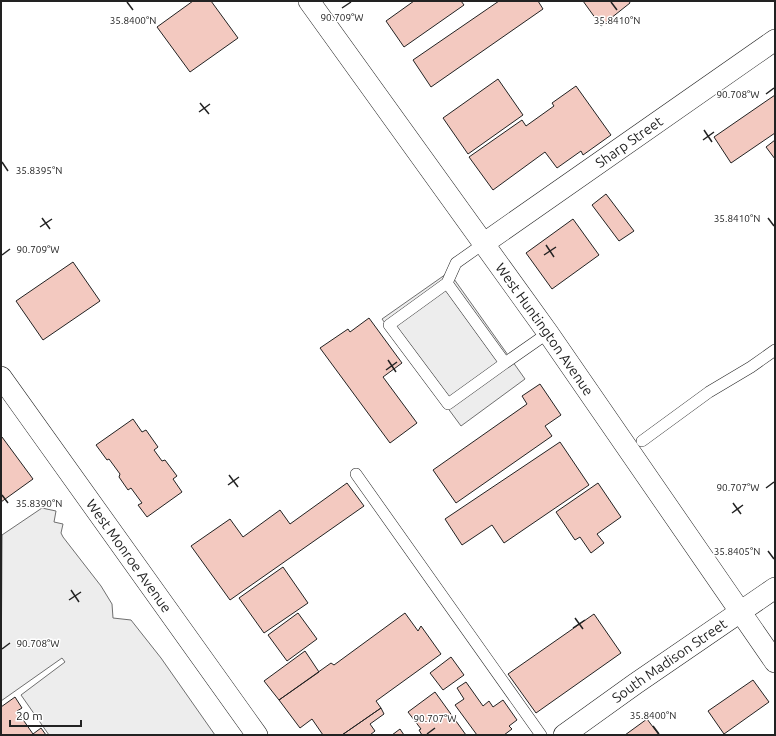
<svg xmlns="http://www.w3.org/2000/svg" width="776" height="736" font-family="Ubuntu,sans-serif">
  <style>
    .parking { fill: #ededed; stroke: #6f6f6f }
    .building { fill: #f3c9c0; stroke: #222 }
    .lines { fill: none; stroke-linecap: round; stroke-linejoin: round }
    .lane-casing { stroke: #222; stroke-width: 12 }
    .street-casing { stroke: #222; stroke-width: 22 }
    .lane { stroke: #fff; stroke-width: 11 }
    .street { stroke: #fff; stroke-width: 21 }
    .ticks { fill: none; stroke: #222; stroke-width: 1.5 }
    .labels { text-anchor: middle; stroke-width: 3; stroke-linejoin: round; paint-order: stroke }
    .street-label { font-size: 14px; fill: #222; stroke: #fff }
    .ticks-label { font-size: 10px; text-anchor: middle; fill: #222; stroke: #fff; stroke-width: 3; stroke-linejoin: round; paint-order: stroke }
  </style>
  <rect width="100%" height="100%" fill="#fff"/>
  <path class="parking" d="M449,272l76,107 -64,47 -79,-107z
    M42,508l14,3 -2,11 9,2 -2,9 2,4 38,49 11,18 1,14 18,2 30,38 54,77h-166l-28,-40 44,-33 -3,-4 -61,43 1,-166z"/>
  <path class="building" d="M193,1h18l27,37 -48,34 -33,-45z
    M414,1h47l3,4 -60,42 -18,-26z
    M499,1h39l5,8 -112,78 -18,-27z
    M583,1h46l1,2 -29,23z
    M498,79l25,36 -55,39 -25,-36z
    M576,86l35,49 -28,20 -2,-4 -24,17 -12,-16 -52,38 -24,-33 53,-37 4,6 28,-20 -2,-3z
    M775,95v38l-44,30 -17,-26z
    M775,140v19l-9,-12z
    M606,194l28,37 -15,10 -27,-36z
    M573,219l26,36 -47,34 -26,-36z
    M73,262l27,39 -57,39 -27,-39z
    M369,318l33,45 -19,14 34,46 -27,20 -70,-95 28,-19 2,3z
    M540,384l21,31 -16,11 7,10 -96,67 -23,-33 94,-66 -5,-8z
    M133,419l9,13 4,-2 12,17 -4,3 8,11 3,-1 12,16 -4,3 9,13 -35,25 -9,-12 4,-2 -11,-15 -3,2 -9,-13 1,-3 -11,-15 -2,1 -11,-15z
    M2,437l31,42 -32,23v-64z
    M560,442l29,43 -85,58 -12,-18 -30,20 -17,-26z
    M347,483l17,23 -134,94 -39,-54 39,-27 13,18 37,-27 10,14z
    M598,483l23,34 -24,17 7,9 -13,10 -11,-16 -5,3 -19,-28z
    M283,567l25,36 -44,30 -25,-35z
    M298,613l19,26 -30,22 -19,-26z
    M405,613l13,18 3,-5 20,28 -65,47 5,7 -39,27h-19l-11,-16 -12,9 -21,-28 52,-37 3,2z
    M594,614l27,39 -85,60 -28,-39z
    M305,651l14,21 -40,28 -15,-19z
    M451,657l13,18 -21,15 -13,-17z
    M753,680l16,22 -45,32 -16,-23z
    M466,682l17,24 6,-5 4,6 10,-7 14,20 -8,6 3,3 -8,6h-27l-22,-30 9,-6 -7,-11z
    M435,692l31,43h-44l-3,-5 2,-1 -13,-17z
    M15,697l7,11 -5,3 16,23 8,-6 5,7h-45v-28z
    M381,708l3,6 -14,10 5,7 -5,4h-28z
    M647,719l12,16h-34z
    M400,729l4,6h-12z"/>
  <g class="lines">
    <g class="lane-casing">
      <path id="lane" d="M483,244l-27,19 -9,20 58,80 43,-30
        M447,283l-58,42 59,79 57,-41
        M642,441l67,-49 42,-25 24,-17
        M356,474l185,261"/>
    </g>
    <g class="street-casing">
      <g id="street">
        <path id="s1" d="M309,1l239,332 227,329"/>
        <path id="s2" d="M483,244l292,-204"/>
        <path id="s3" d="M1,377l256,358"/>
        <path id="s4" d="M564,735l71,-51 140,-96"/>
      </g>
    </g>
    <use href="#lane" class="lane"/>
    <use href="#street" class="street"/>
  </g>
  <path class="ticks" d="M127,2l6,8M611,2l6,8M342,8l9,-6M766,94l8,-6M200,103l9,11M199,112l11,-8M704,130l8,12M703,140l11,-8M2,162l6,9M42,218l8,11M768,218l6,8M40,227l12,-8M546,245l8,12M2,255l8,-6M544,255l12,-8M388,360l8,12M386,370l11,-8M229,475l9,12M228,485l11,-8M766,488l8,-6M2,495l6,8M733,503l8,11M732,513l11,-8M768,551l6,8M71,590l8,12M69,600l12,-8M575,618l8,11M573,628l12,-8M2,649l8,-6M653,726l6,8M427,734l8,-6"/>
  <g class="labels">
    <g class="street-label">
      <text dy="5" stroke="none"><textPath href="#s2" startOffset="178">Sharp Street</textPath></text>
      <text dy="5" stroke="none"><textPath href="#s1" startOffset="404">West Huntington Avenue</textPath></text>
      <text dy="5" stroke="none"><textPath href="#s3" startOffset="220">West Monroe Avenue</textPath></text>
      <text dy="5" stroke="none"><textPath href="#s4" startOffset="129">South Madison Street</textPath></text>
    </g>
  </g>
  <g class="ticks-label">
    <text x="342" y="21">90.709°W</text>
    <text x="133" y="24">35.8400°N</text>
    <text x="617" y="24">35.8410°N</text>
    <text x="738" y="98">90.708°W</text>
    <text x="39" y="174">35.8395°N</text>
    <text x="737" y="222">35.8410°N</text>
    <text x="38" y="253">90.709°W</text>
    <text x="738" y="491">90.707°W</text>
    <text x="39" y="507">35.8390°N</text>
    <text x="737" y="555">35.8405°N</text>
    <text x="38" y="647">90.708°W</text>
    <text x="653" y="719">35.8400°N</text>
    <text x="435" y="722">90.707°W</text>
  </g>
  <rect width="776" height="736" fill="none" stroke="#222222" stroke-width="4"/>
  <path d="M10 720v6h71v-6" fill="none" stroke="#222222" stroke-width="2"/>
  <text x="16" y="720" font-size="12" fill="#222222" stroke="#ffffff" stroke-width="3" paint-order="stroke">20 m</text>
</svg>
